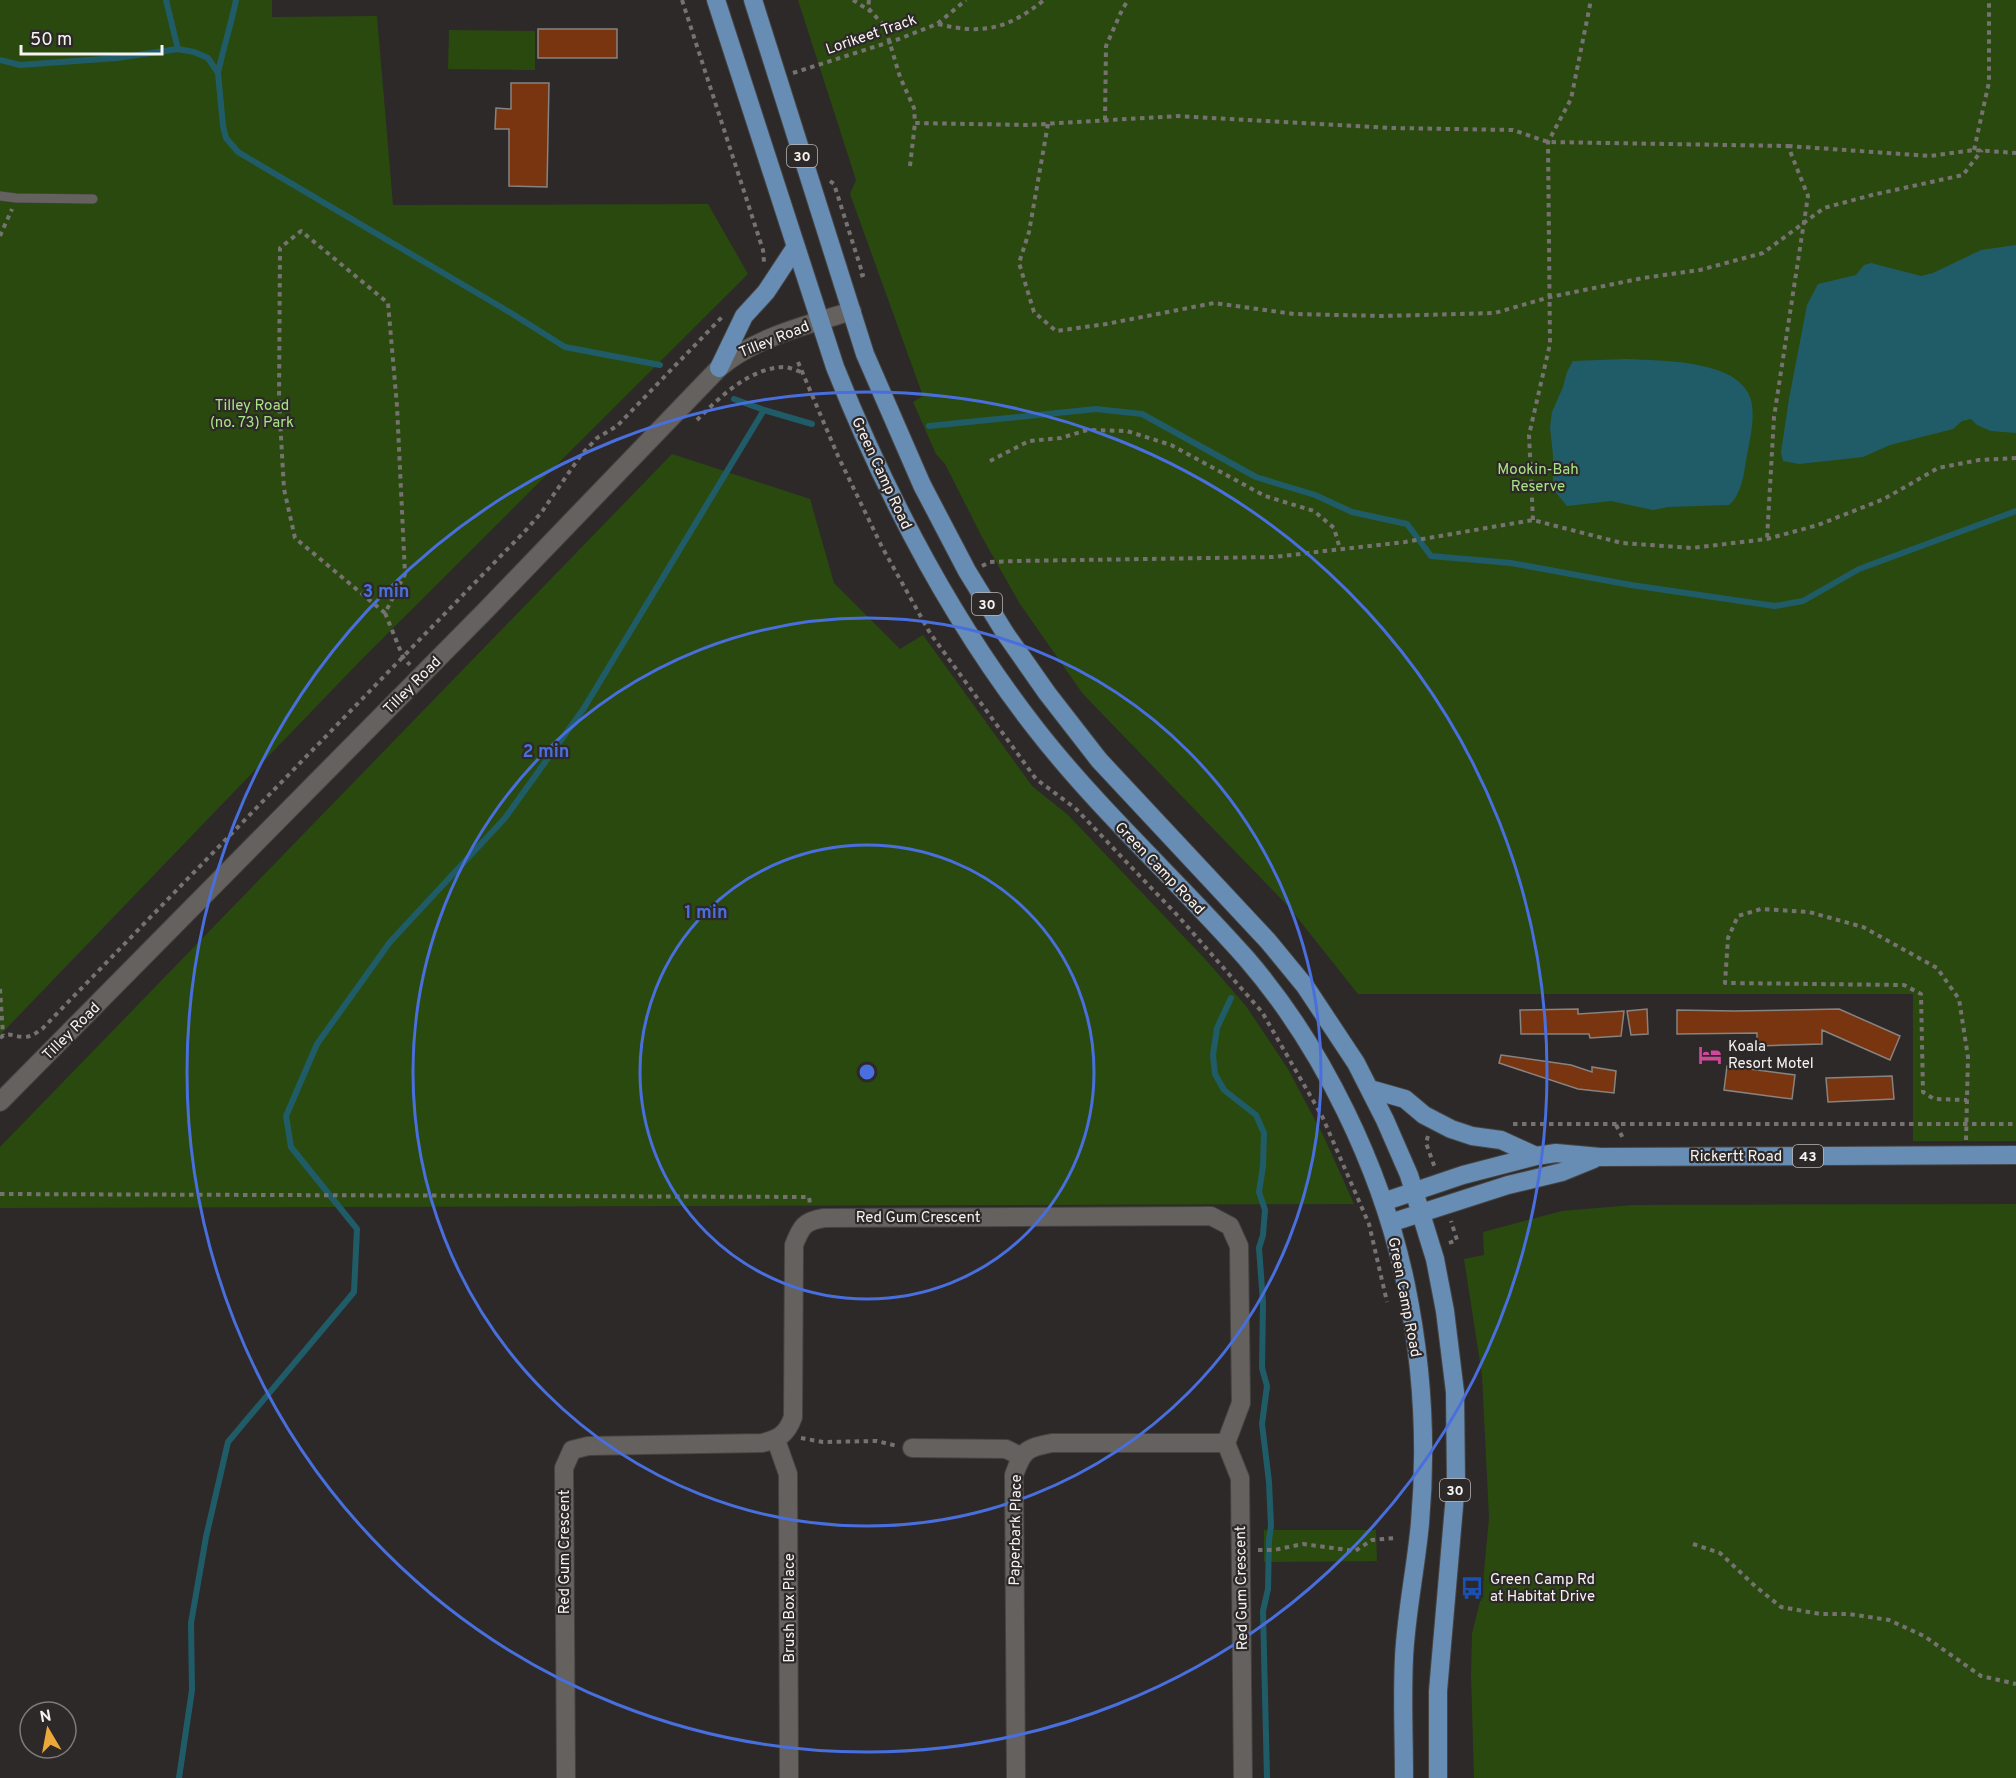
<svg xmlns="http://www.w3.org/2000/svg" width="2016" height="1778" font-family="Overpass,sans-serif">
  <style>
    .green { fill: #2a490f }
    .water { fill: #205c68 }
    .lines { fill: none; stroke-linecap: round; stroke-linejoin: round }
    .stream { stroke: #205c68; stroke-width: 6 }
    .building { fill: #79350f; stroke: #878381; stroke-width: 1.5 }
    .lane-casing { stroke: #464442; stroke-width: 10 }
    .street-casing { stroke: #464442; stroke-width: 20 }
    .secondary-casing { stroke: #464442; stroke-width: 20 }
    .primary-casing { stroke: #464442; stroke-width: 20 }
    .path { stroke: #767271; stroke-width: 4; stroke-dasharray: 4.5 4.5; stroke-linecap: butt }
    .lane { stroke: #65615f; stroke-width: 9 }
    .street { stroke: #65615f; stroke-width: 18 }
    .secondary { stroke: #65615f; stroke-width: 18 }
    .primary { stroke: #678db5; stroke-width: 18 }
    .ring { fill: none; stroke: #486fdd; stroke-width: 3 }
    .labels { text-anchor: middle; stroke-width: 4.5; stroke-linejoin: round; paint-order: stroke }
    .shield { fill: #2d2928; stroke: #bab6b5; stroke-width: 1.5 }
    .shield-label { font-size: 14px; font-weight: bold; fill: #f6f3f2 }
    .street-label { font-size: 15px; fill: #f6f3f2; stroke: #2d2928 }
    .park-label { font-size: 15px; fill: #aae385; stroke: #2d2928 }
    .poi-label { font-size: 15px; fill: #f6f3f2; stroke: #2d2928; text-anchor: start }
    .centre { fill: #486fdd; stroke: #2d2928; stroke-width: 3 }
    .ring-label { font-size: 18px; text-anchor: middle; font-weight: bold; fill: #486fdd; stroke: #2d2928; stroke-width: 4.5; stroke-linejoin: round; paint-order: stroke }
  </style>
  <rect width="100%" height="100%" fill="#2d2928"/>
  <path class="green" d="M0,0h272v17l105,-1 16,189 315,-1 40,70 -386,385 -362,376z
    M798,0h1218v1141h-103v-147h-555l-70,-88 -205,-212 -63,-90 -38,-67 -37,-73 -9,-10 -23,-52 10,-6 -73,-202 6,-14z
    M449,30l86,1v39l-87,-1z
    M672,454l138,45 24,84 66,66 23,-14 109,151 36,29 137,144 41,47 42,63 36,68 30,67 -1354,4v-61z
    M2016,1204v574h-542l-3,-103 1,-41 10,-41 7,-75 -7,-143 -18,-116 20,-4 -1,-23 79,-21 70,-6z
    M1264,1530h112l1,31 -113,1z"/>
  <path class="water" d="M2016,245v188l-25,-2 -14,-6 -6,-6 -9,2 -9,8 -63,16 -27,12 -64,7 -16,-3 -2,-9 8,-53 18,-94 11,-21 38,-9 8,-10 7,-2 50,13 12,-3 48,-23z
    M1627,359c33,2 113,0 124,41 4,17 0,33 -3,50 -4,18 -4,42 -19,55l-61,2 -15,3 -42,-9 -44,5 -14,-17v-34l-3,-28 2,-15 11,-25 4,-15 6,-11z"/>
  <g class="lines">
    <path class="stream" d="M166,0l12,49
      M0,60l20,5 97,-7 61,-9 16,3 14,6 10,15 5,53 3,12 12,14 273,161 54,34 95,18
      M218,73c5,-24 13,-48 18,-73
      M734,399l30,11 48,14
      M929,426l167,-17 46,5 114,63 59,18 37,17 55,12 24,32 80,7 120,22 144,21 28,-5 56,-32 157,-58
      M1231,998l-14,30 -4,27 2,19 9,16 32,25 8,18 -1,33 -4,26 6,18 -2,25 -4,13 4,54 -1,66 5,18 -5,38 7,58 2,44 -2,14 -1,49 -5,22 4,167
      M179,1778l13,-88 -1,-67 15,-86 22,-95 126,-150 3,-63 -66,-82 -5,-31 31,-72 73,-102 115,-124 79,-110 180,-298"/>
  </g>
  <path class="building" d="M538,29h79v29h-79z
    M511,83h38l-2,104 -38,-1v-57h-14l1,-21 15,1z
    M1578,1009v5l46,-3 -3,25 -31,2 -1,-4h-68l-1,-24z
    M1647,1009l1,25 -17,1 -4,-24z
    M1839,1009l61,27 -10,24 -68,-30v14l-65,2v-13l-80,1v-24l58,1z
    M1501,1055l70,10 21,7v-5l24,4 -2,22 -36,-4 -79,-26z
    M1727,1066l68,9 -3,24 -68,-9z
    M1892,1076l2,23 -66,3 -2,-24z"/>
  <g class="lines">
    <g class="lane-casing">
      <path id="lane" d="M0,196l16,2 77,1"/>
    </g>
    <g class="street-casing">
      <path id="street" d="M776,1440l12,34 1,304
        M912,1448l94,1 14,7
        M566,1778l-2,-310 8,-18 16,-4 174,-3c17,-4 25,-9 31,-26l1,-172c7,-18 10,-24 30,-27l387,-2 19,10 9,20 2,157 -15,40 14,35 3,300
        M1016,1778l-2,-303c9,-25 12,-27 38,-32h174"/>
    </g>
    <g class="secondary-casing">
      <path id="secondary" d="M0,1102l486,-492 233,-242c37,-31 87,-43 133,-57"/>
    </g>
    <g class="primary-casing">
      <path id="primary" d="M716,0l119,367c51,128 115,252 201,362 64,82 141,151 210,229 77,89 136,212 160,327 16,78 21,159 14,238 -4,45 -14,90 -16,135 -2,40 0,80 0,120
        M753,0l112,354 57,131 45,86 38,62 42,60 52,67 169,181 37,45 51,77 29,57 24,55 26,84 10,52 10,81 1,91 -18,208v87
        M719,368l25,-52 22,-24 29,-44
        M1370,1089l35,10 19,16 27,14 21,7 29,4 35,16
        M1383,1202l80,-27 73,-19 20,-3 44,4 416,-2
        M1390,1223l118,-38 54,-13 32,-13"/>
    </g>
    <path class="path" d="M682,0l81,250 1,12
      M853,0l17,11
      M869,0l-1,8 17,19 15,50 14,31 1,15 112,2 151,-9 214,12 121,2 35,12 240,4 20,50 -34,221 -7,122
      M938,24c45,11 70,5 106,-24
      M793,73l106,-34 38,-15 29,-24
      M1105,120l1,-74 16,-36 6,-10
      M1048,124l-19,108 -10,31 15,49 22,19 50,-7 108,-21 80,11 89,2 112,-3 55,-16 93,-19 57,-8 63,-17 61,-45 48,-13 91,-20 19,-25
      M1788,146l142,10 44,-6 42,3
      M1974,150l15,-68v-82
      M910,166l5,-43
      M830,181l4,3 29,91 -6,2
      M0,236l12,-27
      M798,362l40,94 44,91 48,86 106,146 39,29 104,109 83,95 60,104 47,108 18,78
      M697,420c23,-23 51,-51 86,-53 6,0 12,3 18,5
      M990,461l39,-20 32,-3 26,-8 40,1 44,14 94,51 49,15 20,17 6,21
      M1533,520l-4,-85 21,-91 -2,-202 23,-43 20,-99
      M982,566l8,-4 27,-1 256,-4 132,-15 128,-22 89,23 70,5 75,-9 51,-14 66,-26 54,-31 41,-8 37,-2
      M385,613l-90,-75 -11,-49 -5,-87 1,-154 21,-17 87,72 9,103 8,168 -20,39 18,44 7,8
      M0,989l3,46
      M0,1038c8,-7 14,-1 24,-1 7,0 12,-4 18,-8l484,-499 15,-17 40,-58 16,-17 20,-12 105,-109
      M1513,1124h503
      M1616,1125l8,15
      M1428,1136l-2,7 9,25
      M1966,1140l2,-83 -9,-58 -22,-31 -74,-41 -54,-15 -48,-3 -23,7 -10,22 -3,45 179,2 17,9 2,98 11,7 33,1
      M0,1194l809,3 1,7
      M1449,1243l8,-3 -6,-19
      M801,1438l22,4 54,-1 20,5
      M1693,1544l27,9 35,33 26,21 39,7h29l40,6 35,16 57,40 35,8
      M1258,1550h16l29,-6 52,7 17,-11 24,-2"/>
    <use href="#lane" class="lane"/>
    <use href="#street" class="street"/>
    <use href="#secondary" class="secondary"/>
    <use href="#primary" class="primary"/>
  </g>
  <g class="ring">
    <circle cx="867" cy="1072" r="227"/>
    <circle cx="867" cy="1072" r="454"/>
    <circle cx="867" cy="1072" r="680"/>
  </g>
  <defs>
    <g id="hotel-bare" transform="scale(1.8)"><path d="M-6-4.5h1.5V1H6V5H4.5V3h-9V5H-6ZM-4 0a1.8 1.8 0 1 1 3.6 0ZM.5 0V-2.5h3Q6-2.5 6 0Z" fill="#d1479c" stroke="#2d2928" stroke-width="2.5" paint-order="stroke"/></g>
    <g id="bus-bare" transform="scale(1.8)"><path d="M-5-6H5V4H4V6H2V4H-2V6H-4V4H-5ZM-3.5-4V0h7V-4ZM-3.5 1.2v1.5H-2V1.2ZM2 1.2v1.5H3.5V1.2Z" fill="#1a4fb4" stroke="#2d2928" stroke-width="2.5" paint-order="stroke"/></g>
  </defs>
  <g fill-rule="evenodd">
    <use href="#hotel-bare" x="1710" y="1055"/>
    <use href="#bus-bare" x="1472" y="1588"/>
  </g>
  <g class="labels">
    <g class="shield">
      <rect x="787" y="145" width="30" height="22" rx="4.5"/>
      <rect x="972" y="593" width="30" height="22" rx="4.5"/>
      <rect x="1793" y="1145" width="30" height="22" rx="4.5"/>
      <rect x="1440" y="1479" width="30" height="22" rx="4.5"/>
    </g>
    <g class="shield-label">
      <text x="802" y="161">30</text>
      <text x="987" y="609">30</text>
      <text x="1808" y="1161">43</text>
      <text x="1455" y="1495">30</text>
    </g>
    <g class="street-label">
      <text transform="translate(871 34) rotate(-19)" y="5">Lorikeet Track</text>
      <text transform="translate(774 339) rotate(-22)" y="5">Tilley Road</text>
      <text transform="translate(882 473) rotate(65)" y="5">Green Camp Road</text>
      <text transform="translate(412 685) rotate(-45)" y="5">Tilley Road</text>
      <text transform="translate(1160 868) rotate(46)" y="5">Green Camp Road</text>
      <text transform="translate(71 1031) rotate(-45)" y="5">Tilley Road</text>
      <text x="1736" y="1161">Rickertt Road</text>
      <text x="918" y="1222">Red Gum Crescent</text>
      <text transform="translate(1405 1297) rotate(79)" y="5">Green Camp Road</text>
      <text transform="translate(1015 1530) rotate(-89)" y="5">Paperbark Place</text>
      <text transform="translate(564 1552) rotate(-90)" y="5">Red Gum Crescent</text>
      <text transform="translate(1241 1588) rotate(-91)" y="5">Red Gum Crescent</text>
      <text transform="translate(789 1608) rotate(-90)" y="5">Brush Box Place</text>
    </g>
    <g class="park-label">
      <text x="252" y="410">Tilley Road<tspan x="252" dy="17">(no. 73) Park</tspan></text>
      <text x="1538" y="474">Mookin-Bah<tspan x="1538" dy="17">Reserve</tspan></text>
    </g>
    <g class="poi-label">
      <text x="1728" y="1051">Koala<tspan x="1728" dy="17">Resort Motel</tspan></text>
      <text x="1490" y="1584">Green Camp Rd<tspan x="1490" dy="17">at Habitat Drive</tspan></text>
    </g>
  </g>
  <circle cx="867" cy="1072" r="9" class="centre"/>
  <g class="ring-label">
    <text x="386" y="597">3 min</text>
    <text x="546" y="757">2 min</text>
    <text x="706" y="918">1 min</text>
  </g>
  <g transform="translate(48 1730) rotate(350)"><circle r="28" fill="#2d2928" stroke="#7d7a79" stroke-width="1.5"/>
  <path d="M0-4.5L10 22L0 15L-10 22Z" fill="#eba93a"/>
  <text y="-9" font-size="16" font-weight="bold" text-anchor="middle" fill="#f6f3f2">N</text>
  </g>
  <path d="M21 45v9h141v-9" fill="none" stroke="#f6f3f2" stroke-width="3"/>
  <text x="30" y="45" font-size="18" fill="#f6f3f2" stroke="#2d2928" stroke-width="4.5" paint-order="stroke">50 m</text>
</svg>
